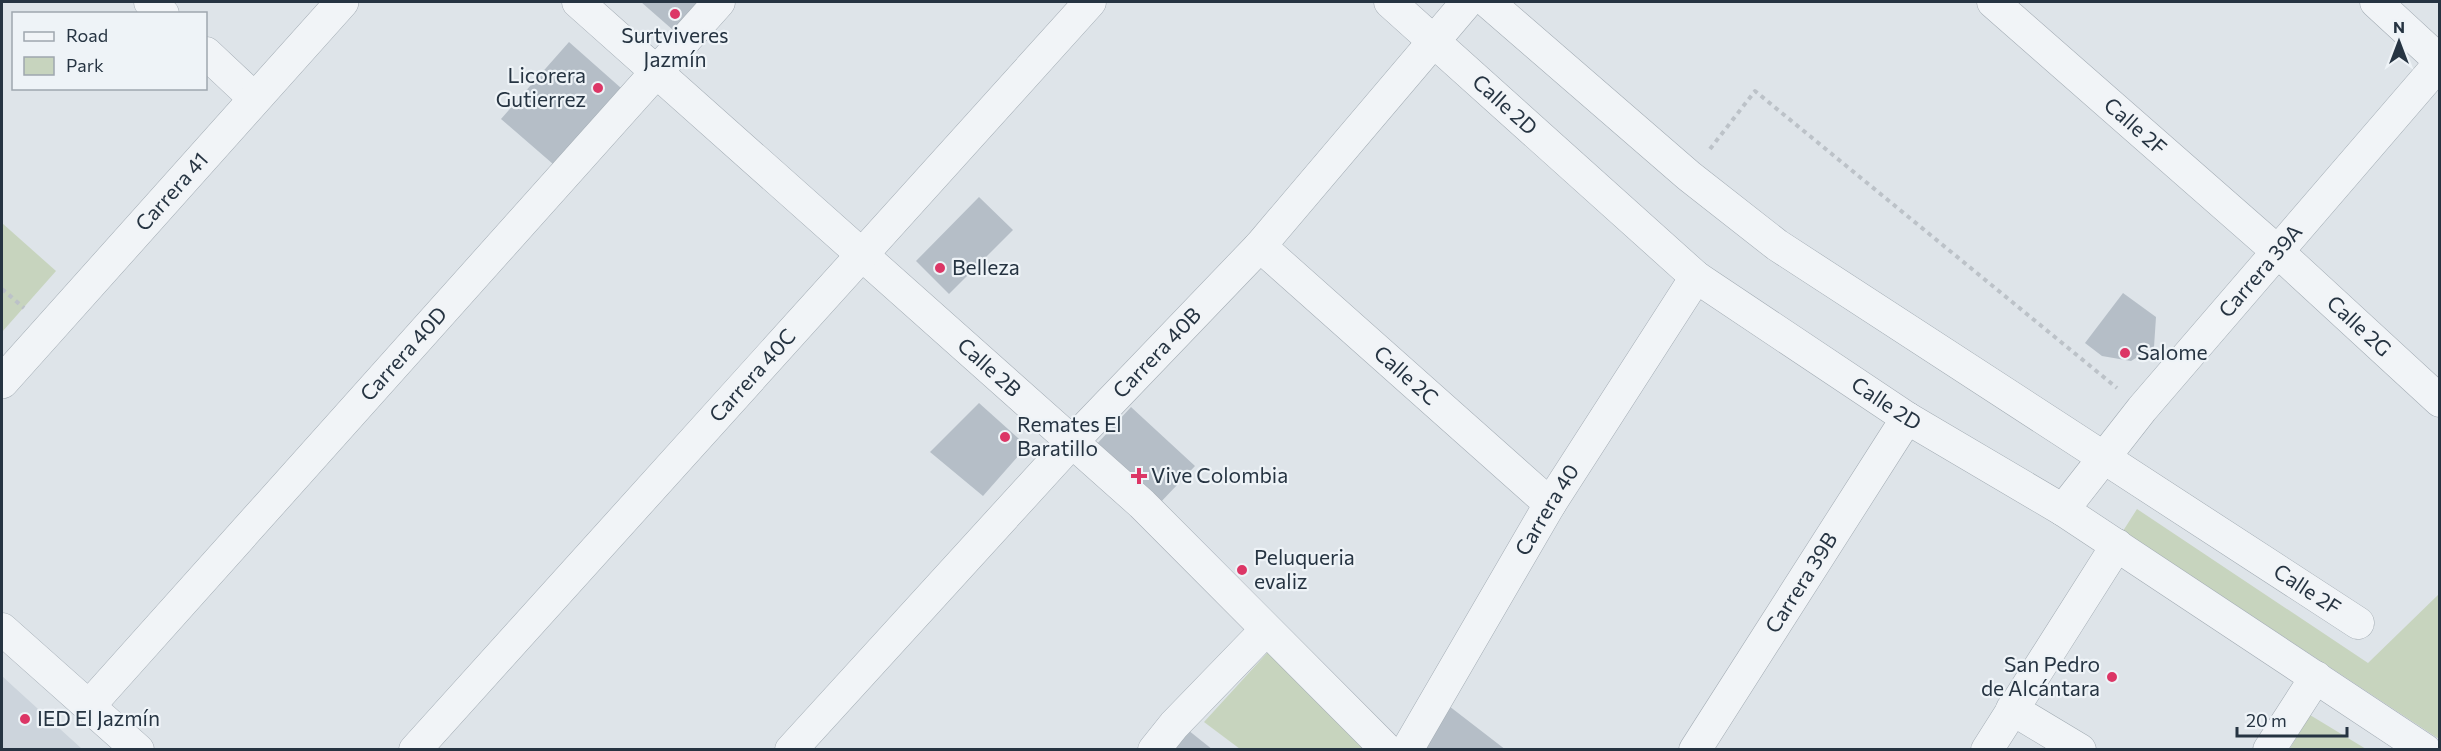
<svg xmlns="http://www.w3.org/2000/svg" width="2441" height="751" font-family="Commissioner,sans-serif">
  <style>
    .built { fill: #ccd4dc }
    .green { fill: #c7d4be }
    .building { fill: #b5bec7 }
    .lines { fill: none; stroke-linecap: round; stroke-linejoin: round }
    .minor-casing { stroke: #a3acb4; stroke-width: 33 }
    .tertiary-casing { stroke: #a3acb4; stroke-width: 34 }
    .path { stroke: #bcc2c8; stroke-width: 4; stroke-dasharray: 4.5 4.5; stroke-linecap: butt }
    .minor { stroke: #f1f4f7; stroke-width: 32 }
    .tertiary { stroke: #f1f4f7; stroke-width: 33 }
    .poi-dot { fill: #dc3666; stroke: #eef3f7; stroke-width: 2 }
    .labels { text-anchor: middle; stroke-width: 4.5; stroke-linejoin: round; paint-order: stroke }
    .poi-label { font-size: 21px; fill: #263442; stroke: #eef3f7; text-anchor: start }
    .street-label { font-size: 21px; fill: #263442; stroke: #eef3f7 }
  </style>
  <rect width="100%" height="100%" fill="#dee4e9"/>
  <path class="built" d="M2,676l13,12 67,61h-80z"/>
  <path class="green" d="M2,223l54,48 -54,61z
    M2137,509l231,154 71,-69v145l-316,-208z
    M1268,652l97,97h-125l-36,-27z
    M2310,715l56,34 -77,1z"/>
  <path class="building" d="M641,2h57l-25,28z
    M569,42l52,46 -68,76 -52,-45z
    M979,197l34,33 -64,64 -33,-33z
    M2123,293l33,24 -2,30 -23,14 -29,-5 -17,-13z
    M979,403l48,43 -44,50 -53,-44z
    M1131,407l64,59 -36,38 -63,-59z
    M1449,706l57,44h-78l-8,-6z
    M1183,726l30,24h-49z"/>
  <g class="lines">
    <g class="minor-casing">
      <g id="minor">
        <path d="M150,2l13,12"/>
        <path id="s1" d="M578,2l564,502 245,246"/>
        <path id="s2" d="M1390,2l306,275 211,141 156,92 362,240"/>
        <path id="s3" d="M1488,2l201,174 88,69 581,378"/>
        <path id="s4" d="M1993,2l284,249 163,150"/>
        <path d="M2376,2l64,59"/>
        <path d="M206,53l49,46"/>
        <path id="s5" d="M1260,246l290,258"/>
        <path id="s6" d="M2063,510l79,-101 298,-346"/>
        <path d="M2,629l136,121"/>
        <path id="s7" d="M89,706l630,-704"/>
        <path d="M2012,709l68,41"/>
        <path id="s8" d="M415,750l675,-748"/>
        <path id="s9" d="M791,750l281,-308 188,-196 207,-244"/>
        <path d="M1154,750l20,-25 92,-95"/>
        <path id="s10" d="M1407,750l143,-246 146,-227"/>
        <path id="s11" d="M1695,750l212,-332"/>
        <path d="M1987,750l130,-205"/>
        <path d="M2269,750l47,-73"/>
      </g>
    </g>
    <g class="tertiary-casing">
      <g id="tertiary">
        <path id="s12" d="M2,382l340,-380"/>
      </g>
    </g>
    <path class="path" d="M1710,149l45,-58 362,297
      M2,289l22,19"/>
    <use href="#minor" class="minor"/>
    <use href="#tertiary" class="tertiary"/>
  </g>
  <g class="poi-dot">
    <circle cx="675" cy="14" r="6"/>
    <circle cx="598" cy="88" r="6"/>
    <circle cx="940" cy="268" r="6"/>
    <circle cx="2125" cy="353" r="6"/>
    <circle cx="1005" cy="437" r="6"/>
    <path d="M1136 467h6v6h6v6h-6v6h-6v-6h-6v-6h6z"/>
    <circle cx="1242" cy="570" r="6"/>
    <circle cx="2112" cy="677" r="6"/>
    <circle cx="25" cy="719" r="6"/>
  </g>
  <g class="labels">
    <g class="poi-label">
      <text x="675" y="43" text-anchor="middle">Surtviveres<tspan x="675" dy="24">Jazmín</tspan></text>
      <text x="586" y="83" text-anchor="end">Licorera<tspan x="586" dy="24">Gutierrez</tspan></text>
      <text x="952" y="275">Belleza</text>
      <text x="2137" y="360">Salome</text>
      <text x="1017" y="432">Remates El<tspan x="1017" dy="24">Baratillo</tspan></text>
      <text x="1151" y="483">Vive Colombia</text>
      <text x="1254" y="565">Peluqueria<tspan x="1254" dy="24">evaliz</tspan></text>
      <text x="2100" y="672" text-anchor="end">San Pedro<tspan x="2100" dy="24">de Alcántara</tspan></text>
      <text x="37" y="726">IED El Jazmín</text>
    </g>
    <g class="street-label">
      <text dy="7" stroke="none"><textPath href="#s2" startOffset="154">Calle 2D</textPath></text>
      <text dy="7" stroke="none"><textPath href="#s4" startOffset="189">Calle 2F</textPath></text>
      <text dy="7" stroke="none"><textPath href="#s12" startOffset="255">Carrera 41</textPath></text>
      <text dy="7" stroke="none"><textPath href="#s6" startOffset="310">Carrera 39A</textPath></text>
      <text dy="7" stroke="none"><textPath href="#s4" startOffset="489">Calle 2G</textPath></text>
      <text dy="7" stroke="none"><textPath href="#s9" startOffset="540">Carrera 40B</textPath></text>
      <text dy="7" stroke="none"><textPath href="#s7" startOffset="472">Carrera 40D</textPath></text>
      <text dy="7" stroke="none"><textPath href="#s1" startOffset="550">Calle 2B</textPath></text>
      <text dy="7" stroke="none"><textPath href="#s5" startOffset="195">Calle 2C</textPath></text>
      <text dy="7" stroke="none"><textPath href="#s8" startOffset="504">Carrera 40C</textPath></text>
      <text dy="7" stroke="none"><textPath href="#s2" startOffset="640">Calle 2D</textPath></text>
      <text dy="7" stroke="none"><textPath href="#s10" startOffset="278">Carrera 40</textPath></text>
      <text dy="7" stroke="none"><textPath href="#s11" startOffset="198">Carrera 39B</textPath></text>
      <text dy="7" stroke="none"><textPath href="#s3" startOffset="1010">Calle 2F</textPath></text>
    </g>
  </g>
  <rect width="2441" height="751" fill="none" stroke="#263442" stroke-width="6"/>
  <rect x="12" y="12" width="195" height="78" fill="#eef3f7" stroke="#9ea7af" stroke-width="1.5"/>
  <rect x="24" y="32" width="30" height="9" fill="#f1f4f7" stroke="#9ea7af" stroke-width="1.5"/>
  <text x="66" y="42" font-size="18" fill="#263442">Road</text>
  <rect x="24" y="57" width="30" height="18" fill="#c7d4be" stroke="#9ea7af" stroke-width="1.5"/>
  <text x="66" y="72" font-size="18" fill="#263442">Park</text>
  <g transform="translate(2399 42)" stroke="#eef3f7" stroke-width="4.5" paint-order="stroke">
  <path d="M0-4.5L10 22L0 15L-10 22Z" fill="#263442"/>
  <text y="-9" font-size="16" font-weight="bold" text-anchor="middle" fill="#263442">N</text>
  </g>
  <path d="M2237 727v9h110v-9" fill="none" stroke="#263442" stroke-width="3"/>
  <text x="2246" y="727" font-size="18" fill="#263442" stroke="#eef3f7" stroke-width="4.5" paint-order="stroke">20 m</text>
</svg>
